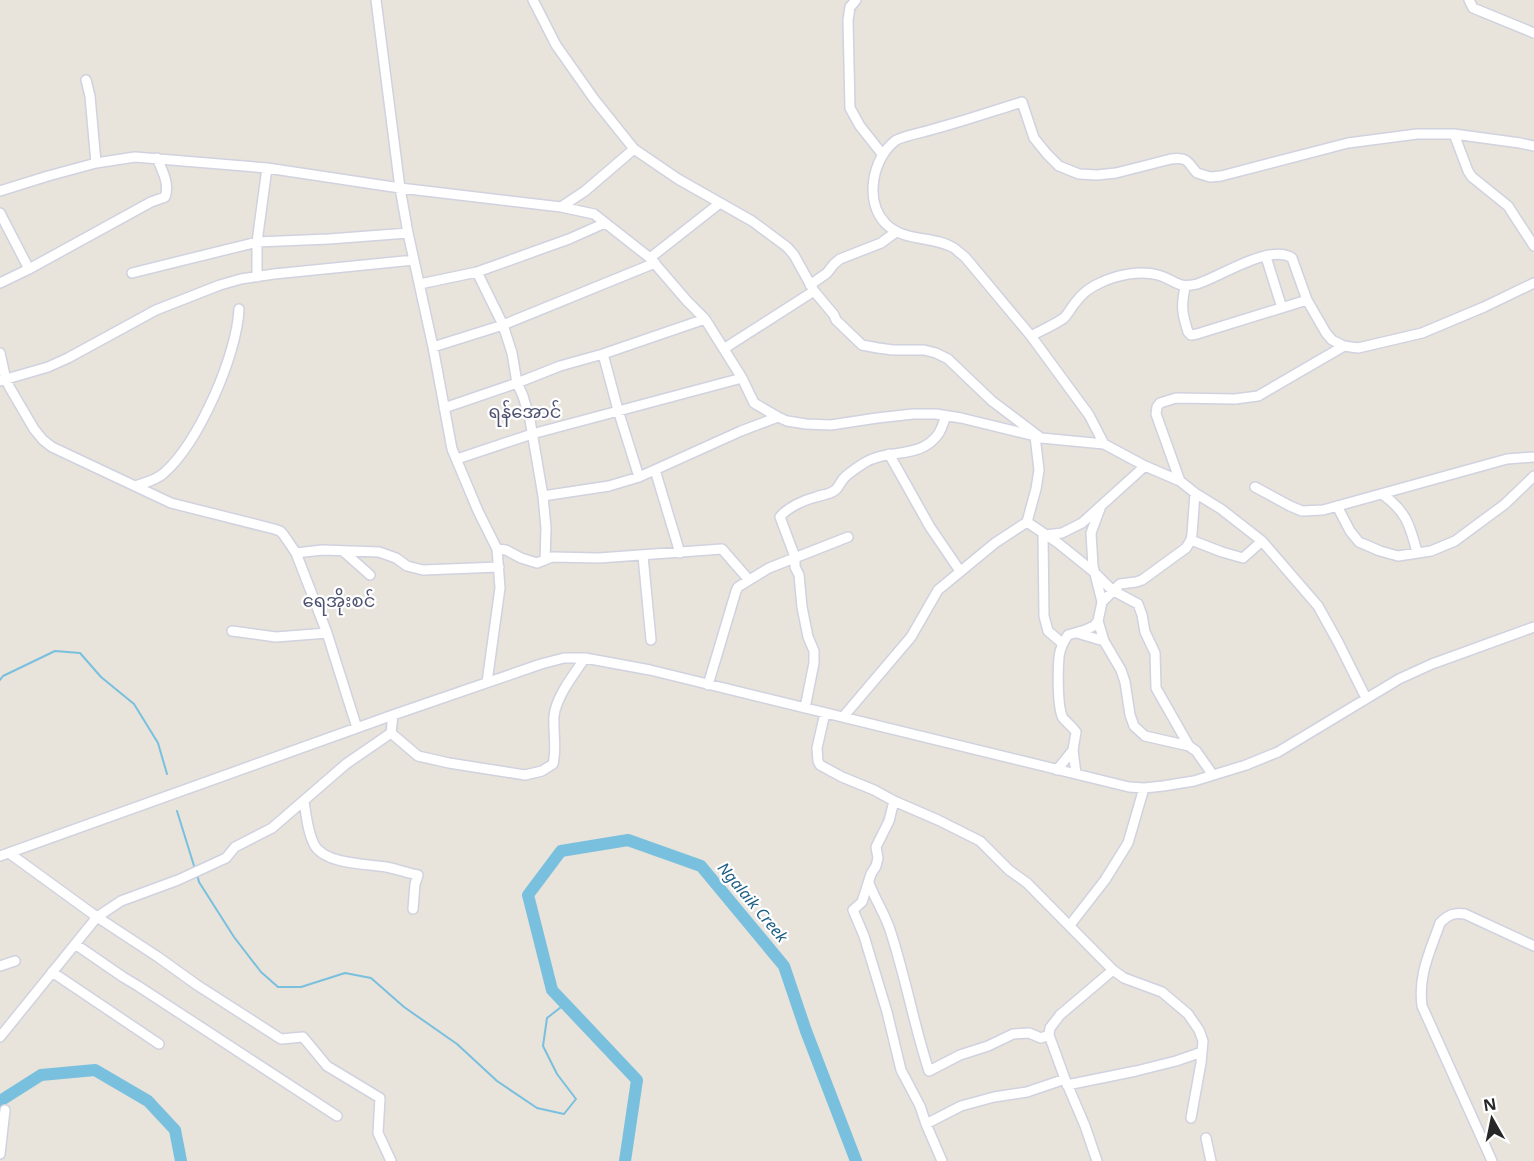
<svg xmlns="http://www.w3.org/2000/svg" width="1534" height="1161" font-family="'Noto Sans','Noto Sans Myanmar',sans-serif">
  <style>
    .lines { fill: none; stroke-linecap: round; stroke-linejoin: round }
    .stream { stroke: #79c0df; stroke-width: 2 }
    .river { stroke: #79c0df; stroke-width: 12 }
    .minor-casing { stroke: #d0d2df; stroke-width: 12 }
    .minor { stroke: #fff; stroke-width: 9 }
    .labels { text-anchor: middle; stroke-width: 4.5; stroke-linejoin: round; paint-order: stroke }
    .water-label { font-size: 16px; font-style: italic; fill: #1d5e86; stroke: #fff }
    .quarter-label { font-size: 18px; fill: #4e5372; stroke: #fff }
  </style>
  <rect width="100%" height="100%" fill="#e8e3db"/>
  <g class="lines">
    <path class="stream" d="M0,680l3,-4 52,-25 25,2 21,24 33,27 24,39 9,31
      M177,811l18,58
      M197,874l2,8 35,55 27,35 17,15h23l44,-14 26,5 33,29 53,37 40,37 40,27 27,6 12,-15 -19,-25 -14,-28 4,-28 18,-14"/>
    <path class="river" d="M0,1101l41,-26 54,-5 53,31 27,29 6,31
      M625,1161l12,-81 -85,-90 -24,-95 33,-44 67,-11 73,26 83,100 22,65 50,130"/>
    <g class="minor-casing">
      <path id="minor" d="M533,0l23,45 38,54 40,50
        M856,0l-6,7 -2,13 2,88 10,18 23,29
        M1469,0l4,8 61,25
        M86,80l4,16 6,67
        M1454,134l66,9 14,3
        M0,191l48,-15 48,-13 39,-6 132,11 133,20 161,19 24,-16 49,-42 44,30 74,42 35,26 7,8 20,36 20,24 2,5 26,25 16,3 15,2h31l12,3 12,6 44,42 49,37 63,6 41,22 35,15 15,12 26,16 41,32 56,65 20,36 28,56
        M561,207l33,7 56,44 37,43 18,18 37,59 12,25 24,14 9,4 19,3 25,1 46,-7 36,-4h23l25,4 74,18
        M0,213l29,56
        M408,233l25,114 19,102 26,62 19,38 3,39 -13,94
        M1266,257l16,51
        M650,258l70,-55
        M477,272l26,53 9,28 5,30 6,13 7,24 13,76 3,32 -1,32
        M132,273l125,-31 72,-3 79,-6 -8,-45 -24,-188
        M257,277v-35l10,-74
        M0,283l29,-14 122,-67 14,-5c5,-13 -3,-27 -8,-39
        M420,284l57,-12 92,-33 36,-16
        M810,285l17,-12 7,-9 6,-5 41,-16 15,-11
        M1185,287c-4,20 -3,26 3,45l3,3 6,-1 110,-34
        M1031,336c11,-6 23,-11 33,-18 4,-4 7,-10 11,-15 6,-8 15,-16 25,-20 16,-8 40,-13 58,-8 18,5 19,14 39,9 23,-7 73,-41 95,-26l15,42 19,33 6,7 12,6 14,2 64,-15 62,-26 50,-24
        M433,347l70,-22 152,-62
        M725,348l89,-57
        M0,353l6,27 4,8 24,41 9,11 9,7 119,56 103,26 6,2 3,3 13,19 31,80 30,95
        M603,354l15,56 21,67
        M0,381l48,-14 20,-9 88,-48 64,-25 21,-6 33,-5 140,-14
        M444,408l73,-25 43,-17 43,-12 102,-35
        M1104,444l-15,-29 -58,-79 -66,-79c-4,-3 -7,-6 -11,-9 -21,-13 -48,-5 -68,-24 -22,-22 -14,-65 9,-83 6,-5 30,-9 39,-12 30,-8 59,-18 88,-27l12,36 13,16 12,12 20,8 18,1 19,-2 55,-14c18,-2 16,3 26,14l13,4 11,-1 127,-33 69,-9h37l14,37 4,6 36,29 26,40
        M889,454l41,73 30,44
        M457,459l75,-25 210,-56
        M655,470l25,83
        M1180,481l-24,-67 1,-7 3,-4 16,-5 59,1 23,-3 86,-50
        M135,486c9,-3 22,-6 29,-13 35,-31 73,-118 75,-164
        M1255,487l35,19 12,5 21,-1 184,-51 27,-2
        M1382,494c24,17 28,31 35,58
        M543,496l66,-10 30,-9 102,-46 37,-14
        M1337,506l13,25 9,11 21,9 18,5 33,-5 24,-10 50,-37 29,-28
        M1027,522l31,21 36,29 18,18 26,14 4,11 3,17 10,21 1,35 33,58
        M1043,533l1,83 4,15 14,12
        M1046,535l16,-2 20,-10 63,-57
        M1191,540l31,12 21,6 19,-17
        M497,549l9,1 15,8 16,5 15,-6 47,1 123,-9 27,31
        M343,551l27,24
        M296,553l26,-3 57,2 17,6 11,8 16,4 76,-3
        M643,556l8,84
        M1102,602l18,-18 16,-2 6,-2 44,-32 5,-8 1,-6 3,-41
        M1098,621l6,20 17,29 4,12 5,33 4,11 11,10 44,10 7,5 17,24
        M232,631l44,6 51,-4
        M1077,633l27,8
        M708,685l28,-94 2,-4 31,-19 79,-31
        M805,708l9,-45v-12l-6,-14 -6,-30 -3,-32 -4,-8v-10l-15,-40c8,-10 24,-17 36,-20 5,-2 9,-2 14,-4 10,-4 8,-9 15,-16 5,-5 13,-10 19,-14 24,-15 57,-3 75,-30 3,-5 5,-12 7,-17
        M825,713l-8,35 1,13 2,4 22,12 32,13 20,11 44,19 42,21 29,29 18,13 86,87 11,8 38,14 26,22 11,16 4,11 -2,22 -10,55
        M843,717l68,-80 27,-47 57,-47 32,-21 9,-33 3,-19 -4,-34
        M391,733l27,23 31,7 76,12 17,-4 11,-7c4,-16 0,-31 1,-48 2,-19 20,-42 31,-58
        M1057,770l16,-20
        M1076,774l-3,-24 3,-18c-4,-6 -9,-9 -13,-14 -6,-10 -5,-49 -4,-61 1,-9 4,-15 9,-22l17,-5 9,-4 4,-5 4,-19 -9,-36 -2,-33 10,-27
        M304,801c2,14 4,33 11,45 11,18 52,18 71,21 11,2 21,6 32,8l-3,9 -2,25
        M894,801l-5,20 -13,26 2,11 -2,8 -5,8 -9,28 -9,8 11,26 23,76 14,58 19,36 6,18 16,37
        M9,853l88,64 61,40 39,28 84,54 22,-2 24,29 53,32 -2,35 13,28
        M0,856l393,-141 148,-51 23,-6h21l65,12 479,117 15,1 19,-2 31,-5 52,-16 32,-13 121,-73 33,-15 102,-37
        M869,883c6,17 17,32 22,50 15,46 23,93 38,138l31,-16 28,-9 25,-12 16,-1 12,5 8,-3
        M1070,925l35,-45 23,-37 16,-55
        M75,944l48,33 15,9 199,130
        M0,966l15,-5
        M52,972l107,72
        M0,1037l97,-120 24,-16 57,-21 48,-22 9,-11 37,-19 74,-64 45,-31 2,-18
        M1067,1085l69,-14 40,-10 26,-9
        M926,1124l35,-18 33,-9 33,-5 38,-13
        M1206,1138l5,23
        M0,1154l5,-44
        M1097,1161l-12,-35 -20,-47 -16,-44 1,-7 10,-13 53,-45
        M1492,1161l-70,-155c-4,-32 8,-54 18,-83 8,-8 14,-11 25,-9l69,32"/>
    </g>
    <use href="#minor" class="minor"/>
  </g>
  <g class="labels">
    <g class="water-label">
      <text transform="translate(753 902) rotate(50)" y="6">Ngalaik Creek</text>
    </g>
    <g class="quarter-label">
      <text x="525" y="418">ရန်အောင်</text>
      <text x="339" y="607">ရေအိုးစင်</text>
    </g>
  </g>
  <g transform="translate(1492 1119) rotate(351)" stroke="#ffffff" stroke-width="4.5" paint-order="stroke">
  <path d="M0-4.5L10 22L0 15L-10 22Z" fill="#272727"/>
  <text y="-9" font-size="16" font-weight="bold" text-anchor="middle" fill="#272727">N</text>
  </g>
</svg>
